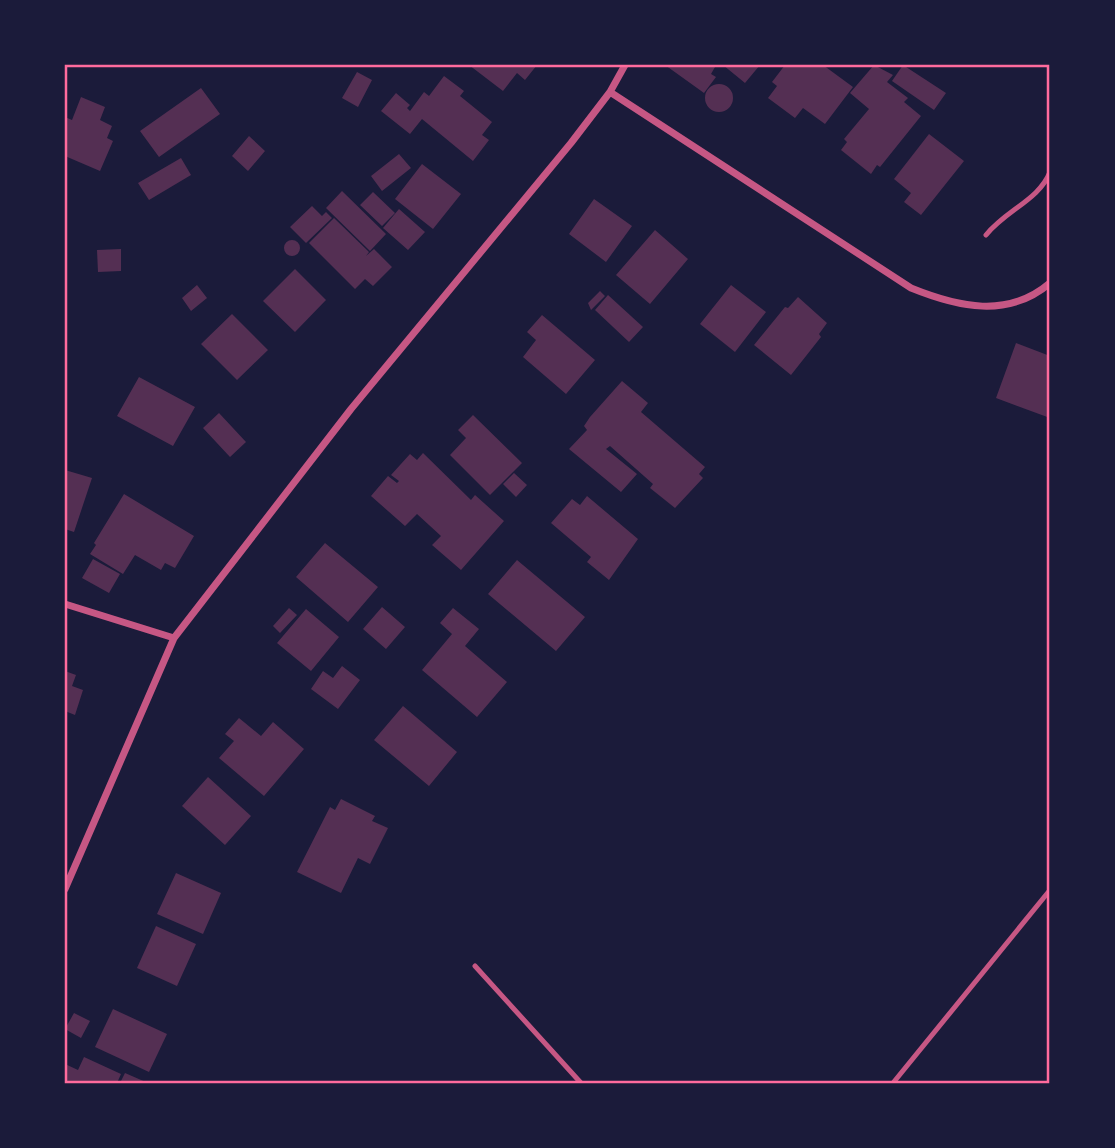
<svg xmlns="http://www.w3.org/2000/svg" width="1115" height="1148" font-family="'Archivo Narrow',sans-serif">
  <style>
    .building { fill: #542f53 }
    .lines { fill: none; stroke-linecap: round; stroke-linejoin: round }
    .service { stroke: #c65784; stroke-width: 5 }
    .minor { stroke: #c65784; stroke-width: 7 }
    .neatline { fill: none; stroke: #ff6b9d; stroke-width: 2.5 }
  </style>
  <rect width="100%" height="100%" fill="#1b1b3a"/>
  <path class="building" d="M469,65h68l-12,15 -8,-7 -14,18z
    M665,65h47l3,2 -4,7 5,3 -12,16z
    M723,65h37l-15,18z
    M785,65h38l30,22 -28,37 -22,-16 -8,10 -27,-20 9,-12 -5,-4z
    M874,65l19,10 -6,7 21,16 -4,4 17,14 -41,51 -3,-2 -6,9 -30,-24 6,-8 -3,-3 25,-30 -19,-16z
    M903,65l43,28 -12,17 -42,-29z
    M357,72l15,8 -14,27 -16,-9z
    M444,76l20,15 -4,5 32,26 -10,13 7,5 -16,21 -51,-42 -12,15 -29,-23 15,-18 14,12 -3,3 3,3 14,-19 5,4z
    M705 98a14 14 0 1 1 28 0a14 14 0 1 1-28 0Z
    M201,88l19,26 -61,43 -19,-26z
    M81,97l24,10 -5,13 12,6 -5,12 6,3 -13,30 -35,-15v-39l7,3z
    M929,134l35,27 -43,54 -17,-13 7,-9 -17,-14z
    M249,136l16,15 -17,20 -16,-15z
    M399,154l12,14 -29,23 -11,-15z
    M181,158l10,17 -42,25 -11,-17z
    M422,164l39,30 -28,35 -38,-30z
    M342,191l44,43 -16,17 -44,-43z
    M373,192l22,21 -13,13 -22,-21z
    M594,199l38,27 -26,36 -37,-28z
    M312,206l10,10 4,-4 6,6 -26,25 -16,-16z
    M399,209l26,23 -17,18 -25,-22z
    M334,218l35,34 -3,4 8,-7 18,18 -19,19 -8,-7 -10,10 -46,-46z
    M655,230l33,29 -38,45 -34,-29z
    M284 248a8 8 0 1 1 16 0a8 8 0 1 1-16 0Z
    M121,249v22l-23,1 -1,-22z
    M295,269l31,31 -31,32 -32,-31z
    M197,285l10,13 -16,13 -9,-13z
    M731,285l35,27 -31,40 -35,-28z
    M600,291l5,5 -14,14 -3,-7z
    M608,295l35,32 -14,15 -34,-32z
    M798,297l29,26 -8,11 2,3 -30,38 -37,-30 31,-38 3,1z
    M232,314l36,36 -31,30 -36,-36z
    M542,315l53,45 -29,34 -43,-37 13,-17 -9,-8z
    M1016,343l34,13v62l-54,-20z
    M139,377l56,30 -22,39 -56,-30z
    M622,381l26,22 -7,9 64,55 -6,7 4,4 -28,30 -25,-20 3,-4 -43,-38 -4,3 31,25 -16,18 -52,-43 18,-19 -3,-4 6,-9z
    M219,413l27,29 -16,15 -27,-29z
    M473,415l49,48 -32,32 -40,-40 16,-17 -8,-8z
    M423,453l48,47 4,-5 29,26 -43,49 -29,-25 9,-9 -24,-22 -12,12 -34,-30 17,-20 9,7 2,-2 -8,-6 19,-21 7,6z
    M65,470l27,8 -18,54 -9,-3z
    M514,473l13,12 -11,12 -13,-13z
    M124,494l70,42 -19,32 -10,-5 -4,7 -26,-15 -12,19 -33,-20 6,-9 -2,-2z
    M587,496l51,43 -29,41 -22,-18 4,-5 -40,-34 21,-24 8,6z
    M325,543l53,44 -30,35 -52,-45z
    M93,559l27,15 -11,19 -27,-15z
    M517,560l68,57 -29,34 -68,-57z
    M382,607l23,20 -19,22 -23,-20z
    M289,608l8,7 -17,18 -7,-7z
    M453,608l26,21 -14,17 42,36 -30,35 -55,-47 30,-36 -12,-11z
    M306,609l33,28 -28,34 -34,-28z
    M342,666l18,14 -22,29 -27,-20 12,-18 10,7z
    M65,671l11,4 -4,11 11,4 -8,25 -10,-4z
    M403,706l54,46 -28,34 -55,-46z
    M239,718l22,18 12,-14 31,27 -40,47 -45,-38 15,-17 -9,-7z
    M208,777l43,39 -26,29 -43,-39z
    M341,799l34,17 -3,5 16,7 -18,36 -12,-6 -17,35 -44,-21 33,-65 5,3z
    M176,873l45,20 -18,41 -46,-20z
    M156,926l40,18 -19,42 -40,-18z
    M113,1009l54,25 -18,38 -54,-25z
    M74,1013l16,8 -9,17 -16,-9z
    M84,1057l37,17 -4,9h-52v-19l13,6z
    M125,1073l23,10h-28z"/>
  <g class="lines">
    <path class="service" d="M986,235c20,-25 53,-35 64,-63
      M475,966l106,117
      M893,1083l157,-193"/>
    <path class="minor" d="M610,92l301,196c47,19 97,31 139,-5
      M65,604l109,34
      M65,889l109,-251 177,-229 220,-266 39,-51 15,-27"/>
  </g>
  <rect width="1115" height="1148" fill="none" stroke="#1b1b3a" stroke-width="133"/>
  <rect x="66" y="66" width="982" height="1016" class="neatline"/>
</svg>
